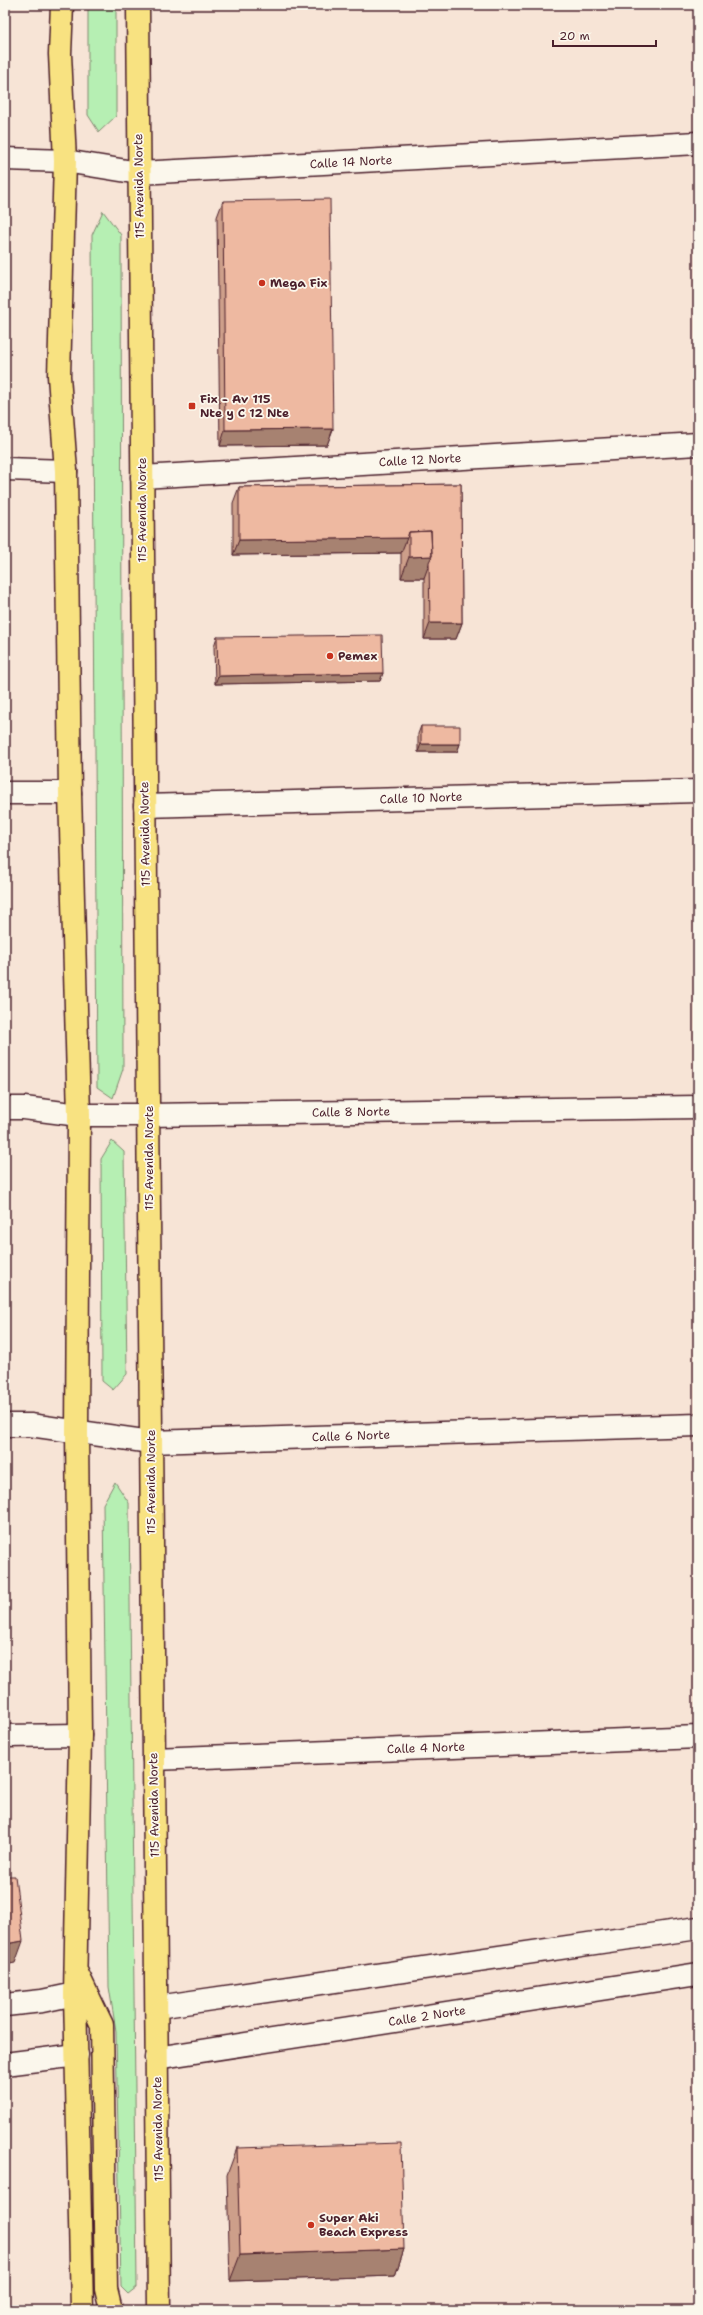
<svg xmlns="http://www.w3.org/2000/svg" width="703" height="2315" font-family="'Shantell Sans',sans-serif">
  <style>
    .green { fill: #b6efb3; stroke: #80876f }
    .lines { fill: none; stroke-linecap: round; stroke-linejoin: round }
    .minor-casing { stroke: #4a1f2b; stroke-width: 25 }
    .primary-casing { stroke: #4a1f2b; stroke-width: 25 }
    .minor { stroke: #fbf7ec; stroke-width: 22 }
    .primary { stroke: #f8e281; stroke-width: 22 }
    .wall { fill: #cd9f8a; stroke: #4a1f2b }
    .shaded-wall { fill: #a78271; stroke: #4a1f2b }
    .building { fill: #eeb9a1; stroke: #4a1f2b }
    .poi-dot { fill: #c8321e; stroke: #fbf7ec; stroke-width: 1.5 }
    .labels { text-anchor: middle; stroke-width: 3.5; stroke-linejoin: round; paint-order: stroke }
    .street-label { font-size: 12px; fill: #4a1f2b; stroke: #fbf7ec }
    .poi-label { font-size: 12px; font-weight: bold; fill: #4a1f2b; stroke: #fbf7ec; text-anchor: start }
  </style>
  <rect width="100%" height="100%" fill="#f7e4d6"/>
  <filter id="ink" filterUnits="userSpaceOnUse"><feTurbulence type="fractalNoise" baseFrequency=".025" numOctaves="2"/><feDisplacementMap in="SourceGraphic" scale="8" xChannelSelector="R" yChannelSelector="G"/><feConvolveMatrix kernelMatrix="1 2 1 2 8 2 1 2 1" color-interpolation-filters="sRGB"/></filter>
  <g filter="url(#ink)">
    <path class="green" d="M88,5h28v111l-17,16 -11,-17z
      M103,211l18,24 2,834 -10,29 -16,-11 -5,-852z
      M112,1141l12,11 3,222 -14,16 -11,-9 -1,-222z
      M115,1482l14,21 8,784 -9,7 -7,-7 -5,-256 -7,-44 -6,-483z"/>
    <g class="lines">
      <g class="minor-casing">
        <path id="minor" d="M5,159l60,2 74,12 559,-30
          M5,469l61,2
          M142,477l556,-33
          M5,793h65
          M145,806l553,-15
          M5,1108h19l55,7h70l549,-8
          M5,1425h25l121,17 547,-17
          M5,1736l75,-1
          M154,1759l544,-22
          M5,2005l37,-4 33,-7
          M157,2007l541,-79
          M156,2058l542,-84
          M5,2064l72,-9"/>
      </g>
      <g class="primary-casing">
        <path id="primary" d="M62,5l-2,49 5,107 -6,215 7,95 4,322 9,322 -2,317 3,303 -5,259 7,316
          M138,5l21,2305
          M77,1973l25,52 4,264 5,21"/>
      </g>
      <use href="#minor" class="minor"/>
      <use href="#primary" class="primary"/>
    </g>
    <path class="wall" d="M223,201l110,228 -6,16 -107,1 -3,-229z
      M461,484l1,139 -6,16h-32v-61h-23v-25l-168,2v-52l6,-16z
      M217,637l166,36 -3,8 -165,3 -1,-38z
      M421,726l39,18 -3,8h-39v-18z
      M237,2148l167,101 -9,27 -165,5 -3,-106z"/>
    <path class="shaded-wall" d="M333,429l-6,16 -107,1 5,-16z
      M407,538l-6,15 -168,2 6,-15z
      M432,556l-8,22h-23l8,-21z
      M430,623h32l-6,16h-32z
      M383,673l-3,8 -165,3 3,-8z
      M421,744h39l-3,8h-39z
      M23,1941l-8,22 -10,2v-21z
      M404,2249l-9,27 -165,5 10,-26z"/>
    <path class="building" d="M330,199l3,230 -108,1 -2,-229z
      M461,484l1,139h-32l-1,-61 3,-6 -1,-25 -22,1 -2,6 -168,2v-53z
      M431,531l1,25 -23,1v-25z
      M382,635l1,38 -165,3 -1,-39z
      M421,726h39v18h-39z
      M5,1876h10l8,65 -18,3z
      M401,2143l3,106 -164,6 -3,-107z"/>
  </g>
  <g class="poi-dot">
    <circle cx="262" cy="283" r="4"/>
    <rect x="188" y="402" width="8" height="8" rx="2"/>
    <circle cx="330" cy="656" r="4"/>
    <circle cx="311" cy="2225" r="4"/>
  </g>
  <g class="labels">
    <g class="street-label">
      <text transform="translate(351 162) rotate(-3)" y="4">Calle 14 Norte</text>
      <text transform="translate(139 186) rotate(-91)" y="4">115 Avenida Norte</text>
      <text transform="translate(420 460) rotate(-3)" y="4">Calle 12 Norte</text>
      <text transform="translate(142 510) rotate(-90)" y="4">115 Avenida Norte</text>
      <text transform="translate(421 798) rotate(-2)" y="4">Calle 10 Norte</text>
      <text transform="translate(145 834) rotate(-91)" y="4">115 Avenida Norte</text>
      <text transform="translate(351 1112) rotate(-1)" y="4">Calle 8 Norte</text>
      <text transform="translate(149 1158) rotate(-90)" y="4">115 Avenida Norte</text>
      <text transform="translate(351 1436) rotate(-2)" y="4">Calle 6 Norte</text>
      <text transform="translate(151 1482) rotate(-90)" y="4">115 Avenida Norte</text>
      <text transform="translate(426 1748) rotate(-2)" y="4">Calle 4 Norte</text>
      <text transform="translate(154 1805) rotate(-91)" y="4">115 Avenida Norte</text>
      <text transform="translate(427 2016) rotate(-9)" y="4">Calle 2 Norte</text>
      <text transform="translate(158 2129) rotate(-91)" y="4">115 Avenida Norte</text>
    </g>
    <g class="poi-label">
      <text x="270" y="287">Mega Fix</text>
      <text x="200" y="403">Fix - Av 115<tspan x="200" dy="14">Nte y C 12 Nte</tspan></text>
      <text x="338" y="660">Pemex</text>
      <text x="319" y="2222">Super Aki<tspan x="319" dy="14">Beach Express</tspan></text>
    </g>
  </g>
  <rect width="703" height="2315" fill="none" stroke="#fbf7ec" stroke-width="20"/>
  <rect x="10" y="10" width="683" height="2295" fill="none" stroke="#4a1f2b" stroke-width="1.5" filter="url(#ink)"/>
  <path d="M553 40v6h103v-6" fill="none" stroke="#4a1f2b" stroke-width="2"/>
  <text x="559" y="40" font-size="12" fill="#4a1f2b" stroke="#fbf7ec" stroke-width="3" paint-order="stroke">20 m</text>
</svg>
